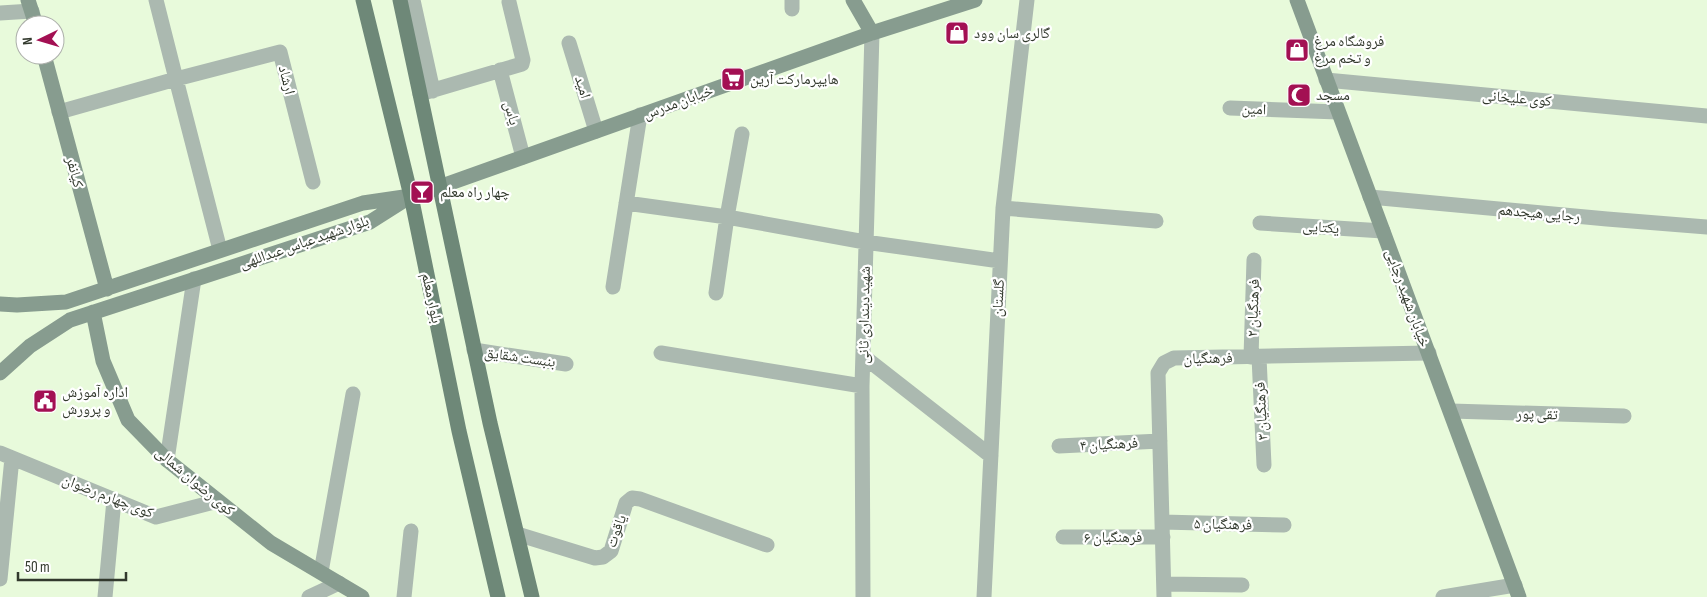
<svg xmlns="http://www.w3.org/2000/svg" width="1707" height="597" font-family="'Sofia Sans Condensed','Noto Naskh Arabic',sans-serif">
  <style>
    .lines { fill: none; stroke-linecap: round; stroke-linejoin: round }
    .street { stroke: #abb9b0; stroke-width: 15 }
    .secondary { stroke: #879c8f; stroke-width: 15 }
    .primary { stroke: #6e8878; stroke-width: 15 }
    .labels { text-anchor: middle; stroke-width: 4.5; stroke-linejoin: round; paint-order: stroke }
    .poi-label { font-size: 15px; fill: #32392d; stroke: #fff; text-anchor: start }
    .street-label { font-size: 15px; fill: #32392d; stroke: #fff }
  </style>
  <rect width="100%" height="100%" fill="#e8fadb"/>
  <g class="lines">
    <path class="street" d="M156,0l20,79 104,-27 33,130
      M413,0l20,91
      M792,0v9
      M0,13l32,-2
      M569,43l27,88
      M500,70l23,87
      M1326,80l381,36
      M420,94l102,-30 1,-4 -14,-58
      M1230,108l108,4
      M59,112l117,-33 44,171
      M1370,197l237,22 100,8
      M626,203l101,14 138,25 135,19
      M1003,208l153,13
      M1260,223l123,8
      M613,287l27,-172
      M716,293l11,-76 15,-83
      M474,350l92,14
      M661,353l201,33
      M863,356l128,100
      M1251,357l3,-97
      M1259,357l5,108
      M1451,411l173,5
      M1059,446l101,-5
      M0,453l156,64 62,-16
      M167,460l27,-181
      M1162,522l122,3
      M517,534l78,24 8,-1 8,-6 15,-48 6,-5 8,1 127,46
      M1063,537h100
      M321,572l32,-178
      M0,579l12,-121
      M1164,584l78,1
      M105,597l9,-97
      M309,597l30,-14
      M404,597l7,-66
      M863,597l-1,-211 10,-353
      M984,597l19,-389 24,-208
      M1164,597l-6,-224 6,-10 10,-5 255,-5
      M1443,597l72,-12"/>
    <path class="secondary" d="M28,0l8,25
      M853,0l19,33
      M1297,0l222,597
      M44,55l63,234
      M439,187l433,-154 103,-33
      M0,304l17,1 49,-3 297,-99 41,-6
      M93,312l10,49 25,59 39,40 104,83 91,54
      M0,373l30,-27 40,-26 300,-98 41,-26"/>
    <path class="primary" d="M363,0l48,196 48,235 39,166
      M400,0l90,423 42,174
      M411,196l28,-9"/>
  </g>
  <defs>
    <g id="shop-square" transform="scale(1.25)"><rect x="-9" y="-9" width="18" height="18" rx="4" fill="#a31053" stroke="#fff"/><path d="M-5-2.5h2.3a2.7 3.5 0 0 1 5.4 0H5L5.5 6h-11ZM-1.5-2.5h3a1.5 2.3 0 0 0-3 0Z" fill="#fff"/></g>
    <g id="supermarket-square" transform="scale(1.25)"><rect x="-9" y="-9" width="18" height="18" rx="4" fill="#a31053" stroke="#fff"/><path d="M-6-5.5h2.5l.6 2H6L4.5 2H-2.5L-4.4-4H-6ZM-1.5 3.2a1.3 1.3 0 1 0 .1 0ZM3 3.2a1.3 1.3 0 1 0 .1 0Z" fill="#fff"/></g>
    <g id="mosque-square" transform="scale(1.25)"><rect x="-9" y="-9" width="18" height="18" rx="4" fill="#a31053" stroke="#fff"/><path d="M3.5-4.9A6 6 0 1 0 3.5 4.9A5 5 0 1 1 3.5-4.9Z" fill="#fff"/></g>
    <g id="bar-square" transform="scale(1.25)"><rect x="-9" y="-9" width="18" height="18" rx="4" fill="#a31053" stroke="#fff"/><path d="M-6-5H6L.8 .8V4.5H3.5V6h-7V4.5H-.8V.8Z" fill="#fff"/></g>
    <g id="civic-square" transform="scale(1.25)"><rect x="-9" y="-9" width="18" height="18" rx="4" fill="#a31053" stroke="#fff"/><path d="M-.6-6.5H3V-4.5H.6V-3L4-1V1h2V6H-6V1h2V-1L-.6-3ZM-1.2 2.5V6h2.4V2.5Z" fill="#fff"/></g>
  </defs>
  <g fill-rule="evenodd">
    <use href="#shop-square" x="957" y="33"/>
    <use href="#shop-square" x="1297" y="50"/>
    <use href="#supermarket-square" x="733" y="79"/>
    <use href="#mosque-square" x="1299" y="95"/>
    <use href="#bar-square" x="422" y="192"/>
    <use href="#civic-square" x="45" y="401"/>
  </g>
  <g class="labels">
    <g class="poi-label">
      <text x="974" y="38">گالری سان وود</text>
      <text x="1314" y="46">فروشگاه مرغ<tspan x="1314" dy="17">و تخم مرغ</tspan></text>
      <text x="750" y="84">هایپرمارکت آرین</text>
      <text x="1316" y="100">مسجد</text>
      <text x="440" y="197">چهار راه معلم</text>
      <text x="62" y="397">اداره آموزش<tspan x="62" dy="17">و پرورش</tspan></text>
    </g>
    <g class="street-label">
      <text transform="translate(287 80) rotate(76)" y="5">ارشاد</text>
      <text transform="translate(583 87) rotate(73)" y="5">امید</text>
      <text transform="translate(1517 98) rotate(5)" y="5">کوی علیخانی</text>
      <text transform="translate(678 102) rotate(-20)" y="5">خیابان مدرس</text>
      <text transform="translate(1254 109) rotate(2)" y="5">امین</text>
      <text transform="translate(512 113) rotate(75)" y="5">یاس</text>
      <text transform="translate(75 172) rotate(75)" y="5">کیانفر</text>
      <text transform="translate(1539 213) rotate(5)" y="5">رجایی هیجدهم</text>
      <text transform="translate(1321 227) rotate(4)" y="5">یکتایی</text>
      <text transform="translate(304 242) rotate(-19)" y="5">بلوار شهید عباس عبداللهی</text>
      <text transform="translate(432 298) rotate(78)" y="5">بلوار معلم</text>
      <text transform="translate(998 298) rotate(-87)" y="5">گلستان</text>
      <text transform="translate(1408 298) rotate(70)" y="5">خیابان شهید رجایی</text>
      <text transform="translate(1253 308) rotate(-88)" y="5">فرهنگیان ۲</text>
      <text transform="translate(864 315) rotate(-89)" y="5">شهید دینداری ثانی</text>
      <text transform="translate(520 357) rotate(8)" y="5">بنبست شقایق</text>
      <text transform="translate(1208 358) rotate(-1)" y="5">فرهنگیان</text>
      <text transform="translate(1261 411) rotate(-93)" y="5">فرهنگیان ۳</text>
      <text transform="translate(1537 414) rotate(1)" y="5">تقی پور</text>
      <text transform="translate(1109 444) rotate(-3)" y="5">فرهنگیان ۴</text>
      <text transform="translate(195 481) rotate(40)" y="5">کوی رضوان شمالی</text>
      <text transform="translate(108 496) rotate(21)" y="5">کوی چهارم رضوان</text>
      <text transform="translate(1223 524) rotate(1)" y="5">فرهنگیان ۵</text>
      <text transform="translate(616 531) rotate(-70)" y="5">یاقوت</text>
      <text x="1113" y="542">فرهنگیان ۶</text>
    </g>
  </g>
  <g transform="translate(40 40) rotate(265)"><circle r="24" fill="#ffffff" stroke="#adb0ab"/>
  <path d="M0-4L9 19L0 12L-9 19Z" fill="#a31053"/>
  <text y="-8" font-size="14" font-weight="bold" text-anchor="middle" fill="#32392d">N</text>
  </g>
  <path d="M18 572v8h108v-8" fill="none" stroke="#32392d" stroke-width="2.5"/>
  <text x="25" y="572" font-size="15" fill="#32392d" stroke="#ffffff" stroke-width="4" paint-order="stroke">50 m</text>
</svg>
